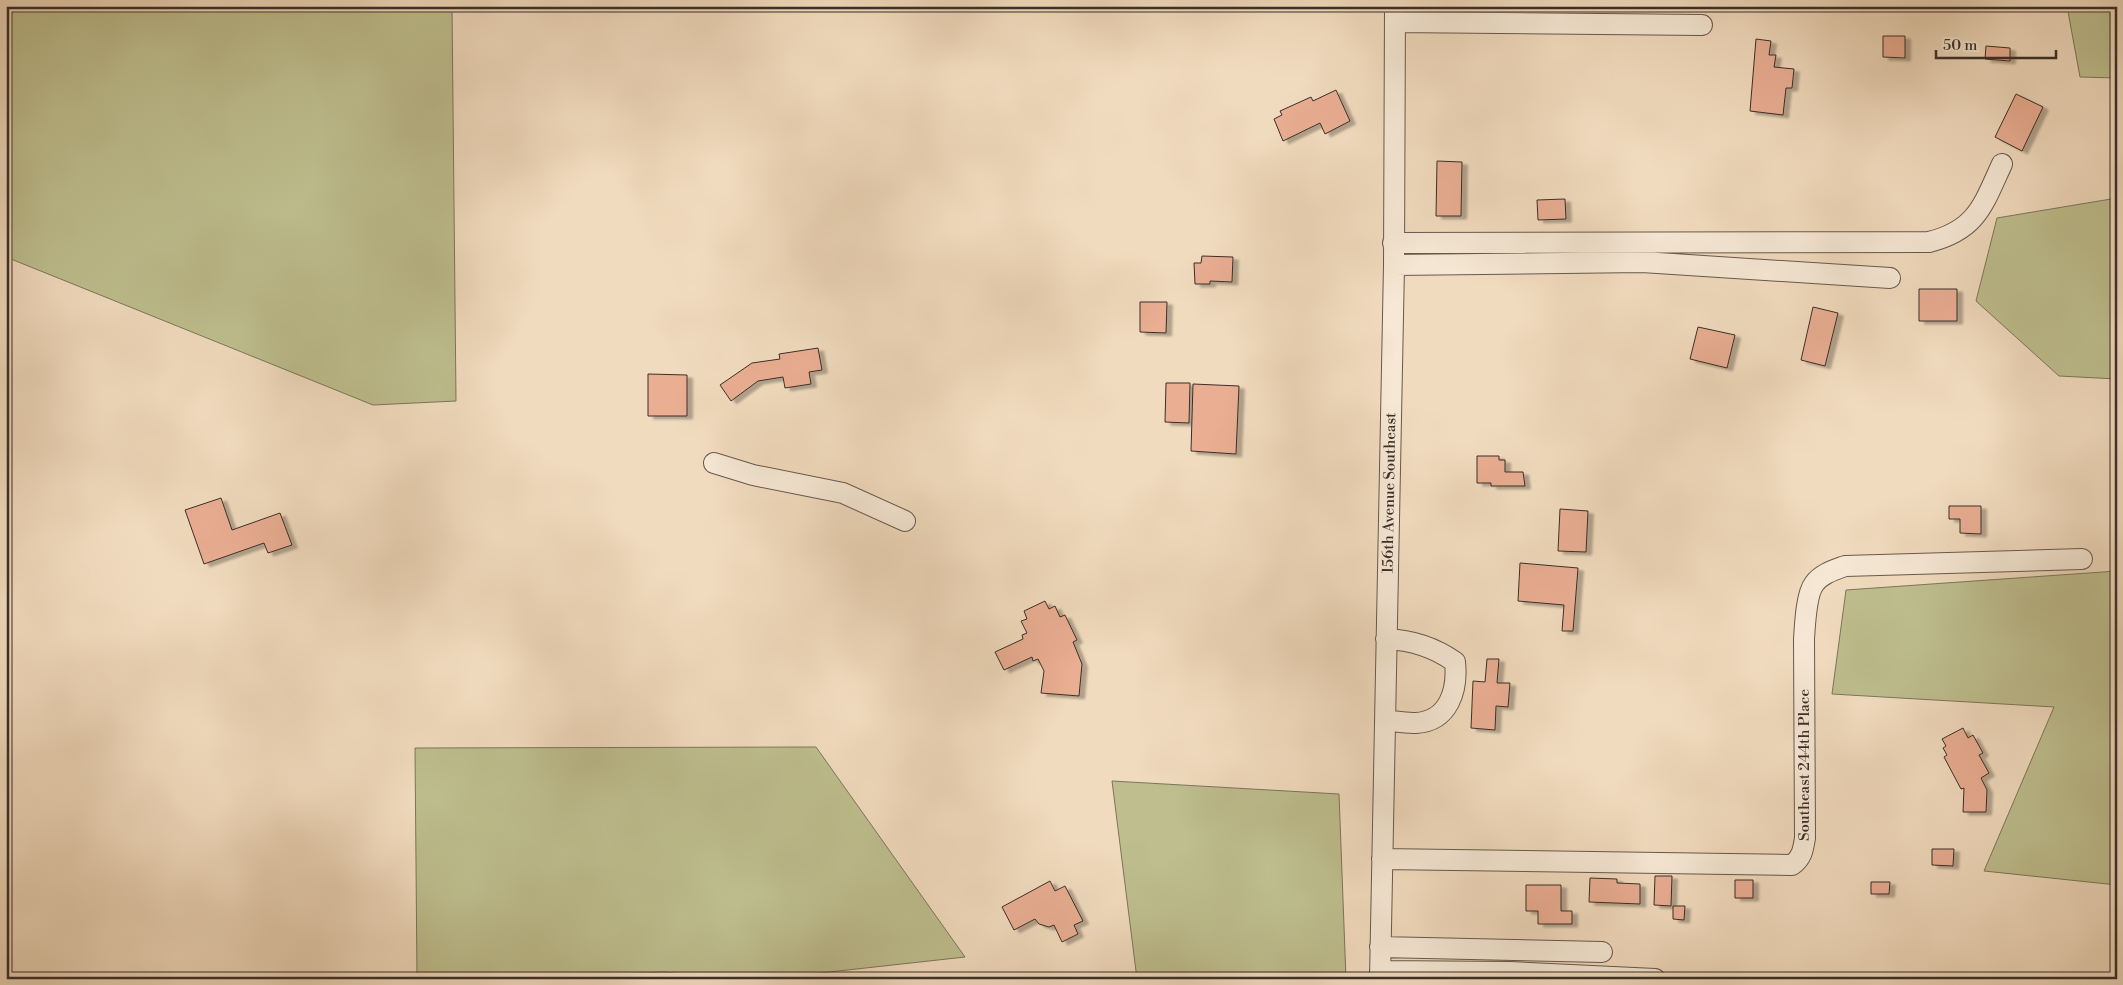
<svg xmlns="http://www.w3.org/2000/svg" width="2123" height="985" font-family="'Libre Bodoni',serif">
  <style>
    .green { fill: #bebe8e; stroke: #7c765b }
    .building { fill: #eaae93; stroke: #3b2e28; filter: url(#shadow) }
    .lines { fill: none; stroke-linecap: round; stroke-linejoin: round }
    .minor-casing { stroke: #68594e; stroke-width: 22 }
    .minor { stroke: #f6e8d5; stroke-width: 20 }
    .labels { text-anchor: middle; stroke-width: 5; stroke-linejoin: round; paint-order: stroke }
    .street-label { font-size: 15px; fill: #3b2e28; stroke: #f6e8d5 }
  </style>
  <defs>
    <filter id="shadow"><feDropShadow dx="5.5" dy="3" stdDeviation="1" flood-color="#0004"/></filter>
  </defs>
  <rect width="100%" height="100%" fill="#f1dbbe"/>
  <filter id="stains"><feTurbulence type="fractalNoise" baseFrequency=".004" numOctaves="4"/><feColorMatrix values="0 0 0 0 .2 0 0 0 0 .09 0 0 0 0 .02 0 0 0 .5 -.17"/></filter>
  <radialGradient id="worn" r=".72"><stop offset=".6" stop-color="#630" stop-opacity="0"/><stop offset="1" stop-color="#630" stop-opacity=".3"/></radialGradient>
  <path class="green" d="M6,6h446l4,395 -83,4 -367,-148z
    M2067,6h50v72l-37,-1z
    M2117,198v181l-58,-3 -83,-75 21,-83z
    M2117,571v314l-133,-14 70,-164 -222,-13 14,-104z
    M816,747l149,210 -199,22h-45l-56,-7 -163,7h-85l-2,-231z
    M1112,781l227,13 7,185h-209z"/>
  <path class="building" d="M1883,36h22v22l-22,-1z
    M1756,39l15,2 -2,14h7l-2,12 20,2 -2,19h-6l-3,27 -33,-4z
    M1986,46l24,2v13l-25,-2z
    M1336,90l14,31 -25,13 -5,-11 -37,18 -9,-22 8,-4 -2,-4 31,-14 2,4z
    M2016,94l27,13 -21,44 -27,-14z
    M1437,161l25,1 -1,54h-25z
    M1565,199l1,20 -28,1 -1,-20z
    M1202,256l31,1 -1,25 -22,-1v3h-15l-1,-21h7z
    M1919,289h38v32h-38z
    M1140,302h27l-1,31 -26,-1z
    M1813,307l25,6 -13,53 -24,-6z
    M1698,327l37,8 -8,33 -37,-9z
    M818,348l4,22 -13,2 2,12 -26,4 -2,-11 -25,4 -27,20 -11,-16 32,-22 28,-4 -1,-5z
    M648,374l39,1v41h-39z
    M1166,383h24l-1,40 -24,-1z
    M1193,384l46,2 -3,68 -45,-3z
    M1477,456h22v4h6v12h18l2,14h-34v-3h-14z
    M221,498l11,32 48,-17 12,32 -24,8 -4,-10 -60,21 -19,-54z
    M1949,506h32v28l-21,-1v-14h-11z
    M1560,509l28,2 -2,41 -28,-1z
    M1520,563l58,5 -5,63h-11l2,-26 -46,-4z
    M1045,601l4,8 6,-3 5,11 5,-2 12,25 -4,2 9,22 -3,32 -38,-3 3,-22 -6,-12 -5,2 -1,-4 -28,13 -9,-18 28,-13 -1,-4 5,-2 -6,-12 6,-2 -3,-8z
    M1487,659h12l-2,24h13l-2,24 -12,-1 -1,24 -24,-2 2,-47 12,1z
    M1963,728l5,10 5,-3 10,18 -4,2 10,18 -8,5 6,12 -1,22h-23l1,-24 -3,1 -17,-32 3,-2 -4,-7 3,-2 -4,-7z
    M1932,849h22l-1,17 -21,-1z
    M1655,876h17l-1,30 -17,-1z
    M1590,878l27,1v4l23,1v20l-51,-2z
    M1735,880h18v18h-18z
    M1050,881l5,10 10,-5 18,35 -9,4 4,9 -16,8 -8,-17 -5,2 -10,-3 -4,-5 -21,11 -12,-23z
    M1871,882h19l-1,12h-18z
    M1526,885h35v26h11v13h-34v-13h-12z
    M1673,906h12l-1,14 -11,-1z"/>
  <g class="lines">
    <g class="minor-casing">
      <path id="minor" d="M1395,22l307,3
        M1393,243l536,-1c48,-12 54,-37 73,-78
        M1394,265l248,-3 248,16
        M714,463l39,12 90,18 62,28
        M1385,721c10,0 21,2 31,2 33,-2 42,-33 39,-61 -21,-15 -43,-22 -69,-23
        M1382,859l410,6c10,-7 11,-15 13,-27l-1,-199c1,-14 2,-44 10,-55 7,-10 20,-14 31,-18l237,-7
        M1380,947l222,5
        M1380,971l129,1 146,7
        M1380,979l14,-714 1,-259"/>
    </g>
    <use href="#minor" class="minor"/>
  </g>
  <g class="labels">
    <g class="street-label">
      <text transform="translate(1389 493) rotate(-89)" y="5">156th Avenue Southeast</text>
      <text transform="translate(1804 765) rotate(-90)" y="5">Southeast 244th Place</text>
    </g>
  </g>
  <rect width="2123" height="985" fill="none" stroke="#f1dbbe" stroke-width="25"/>
  <rect x="8" y="8" width="2108" height="970" fill="none" stroke="#3b2e28" stroke-width="2.5"/>
  <rect x="12" y="12" width="2098" height="960" fill="none" stroke="#3b2e28"/>
  <path d="M1936 50v8h120v-8" fill="none" stroke="#3b2e28" stroke-width="2.5"/>
  <text x="1943" y="50" font-size="15" fill="#3b2e28" stroke="#f6e8d5" stroke-width="4" paint-order="stroke">50 m</text>
  <rect width="100%" height="100%" filter="url(#stains)"/>
  <rect width="100%" height="100%" fill="url(#worn)"/>
</svg>
